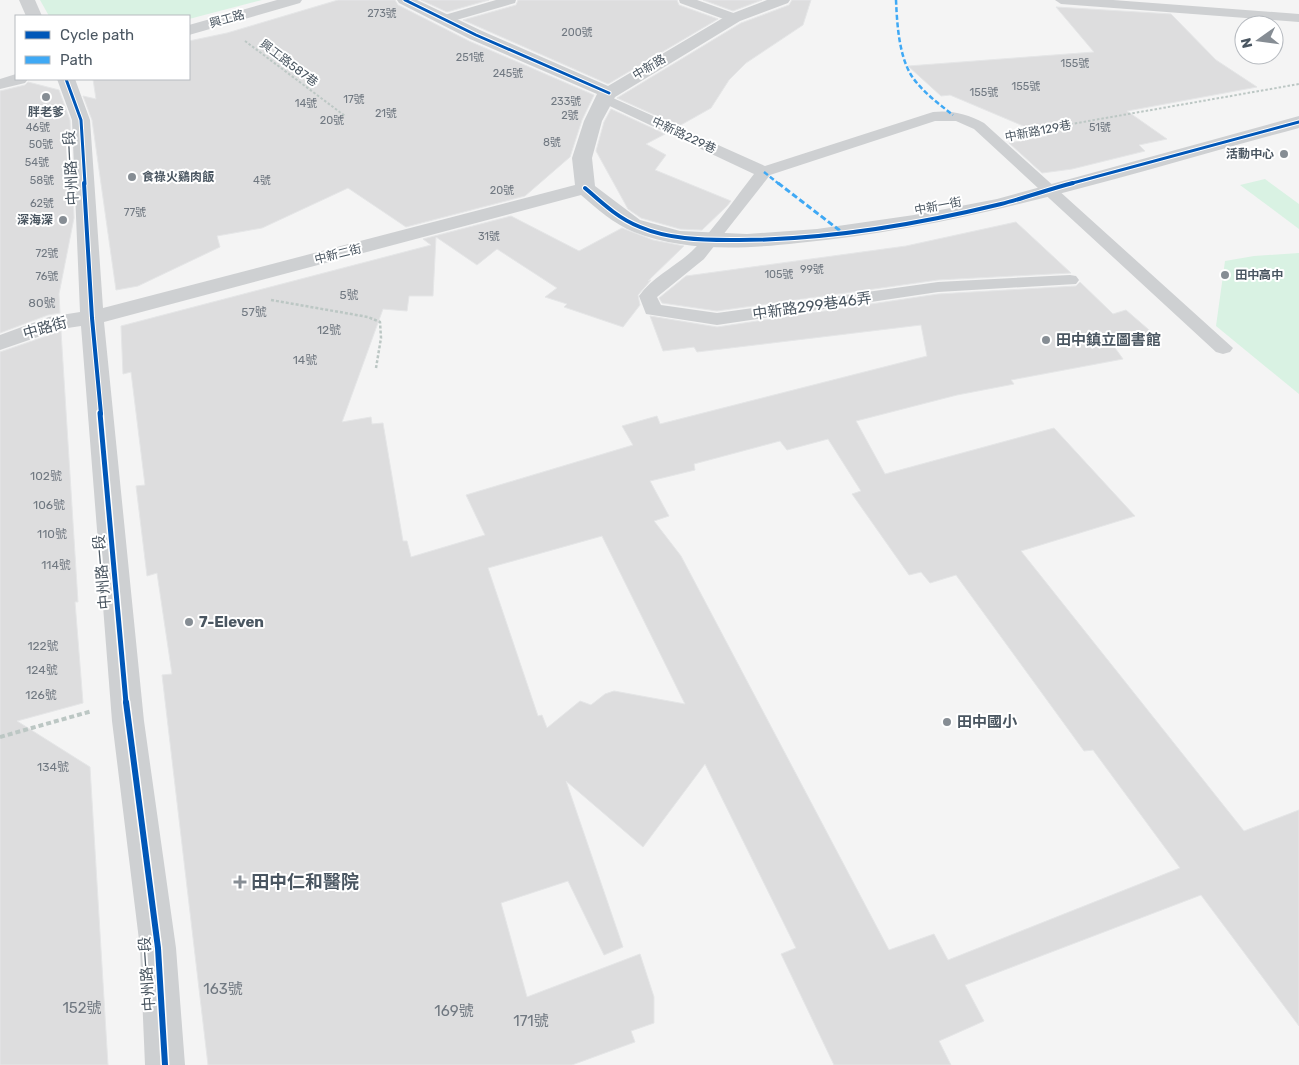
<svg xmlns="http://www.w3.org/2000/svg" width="1299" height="1065" font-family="Rubik,'Noto Sans TC',sans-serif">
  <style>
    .green { fill: #d9f2e3 }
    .building { fill: #ddddde; stroke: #e5e6e7; fill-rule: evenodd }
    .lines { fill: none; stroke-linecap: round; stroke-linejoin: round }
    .path-far2 { stroke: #bcc7c4; stroke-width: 2; stroke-dasharray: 2.5 2; stroke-linecap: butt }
    .path-far1 { stroke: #bcc7c4; stroke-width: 2.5; stroke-dasharray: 3 2; stroke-linecap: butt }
    .path { stroke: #bcc7c4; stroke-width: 4; stroke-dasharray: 5 3; stroke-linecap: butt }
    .service { fill: #ced0d2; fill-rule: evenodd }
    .minor { fill: #ced0d2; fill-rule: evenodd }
    .quiet-far1 { stroke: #3fa9f5; stroke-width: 2.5; stroke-dasharray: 5 2.5; stroke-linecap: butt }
    .quiet { stroke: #3fa9f5; stroke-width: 3; stroke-dasharray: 6 3; stroke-linecap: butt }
    .cycleway-far3-casing { stroke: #fff; stroke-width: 5 }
    .cycleway-far2-casing { stroke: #fff; stroke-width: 6 }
    .cycleway-far1-casing { stroke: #fff; stroke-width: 8 }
    .cycleway-casing { stroke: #fff; stroke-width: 9 }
    .cycleway-far3 { stroke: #0057b8; stroke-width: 3 }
    .cycleway-far2 { stroke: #0057b8; stroke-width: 4 }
    .cycleway-far1 { stroke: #0057b8; stroke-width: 5 }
    .cycleway { stroke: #0057b8; stroke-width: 6 }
    .poi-dot { fill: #868d94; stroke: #fff; stroke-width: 2 }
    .labels { text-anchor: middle; stroke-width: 4; stroke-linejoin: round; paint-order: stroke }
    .far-number-label { font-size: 11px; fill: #707881 }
    .far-street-label { font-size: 12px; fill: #4a5661; stroke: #fff }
    .far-poi-label { font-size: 12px; font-weight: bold; fill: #4a5661; stroke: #fff; text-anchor: end }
    .number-label { font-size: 12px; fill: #707881 }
    .street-label { font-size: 15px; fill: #4a5661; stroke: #fff }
    .poi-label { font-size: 15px; font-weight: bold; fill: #4a5661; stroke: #fff; text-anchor: start }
    .near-number-label { font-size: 15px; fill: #707881 }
    .near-poi-label { font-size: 18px; font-weight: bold; fill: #4a5661; stroke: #fff; text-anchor: start }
  </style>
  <rect width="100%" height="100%" fill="#f4f4f4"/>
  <path class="green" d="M40,0h222l-73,19v-3h-140z
    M1265,179l34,25v25l-59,-44z
    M1299,253v141l-83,-68 9,-65 29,-5z"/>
  <path class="building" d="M338,0h57l3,5 71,36 125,54 -12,25 -12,37 -45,39 -119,31 -58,-39 -86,40 -45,8 3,11 -82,39 -22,4 -24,-170 -9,-24 13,3 -3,-20h96v-38l38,-8z
    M421,0h68l-42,12z
    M518,0h159l2,5 39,14 -110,65 -145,-64 53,-15z
    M703,0h59l-29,11z
    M792,0h19l-8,25 -57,38 -17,17 -18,28 -32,18 -62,-28 124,-75 48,-18z
    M1056,7l115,7 45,46 41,27 -130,24 40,28 -28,6 6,6 -73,18 -30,4 -33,-30 38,-7 -97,-41 -9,1 -33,-30 186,-14z
    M28,82l31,8 11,30 4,98 -15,76 1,19 -12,2 -48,18v-242l25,-6z
    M611,109l54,25 -19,10 20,11 -11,15 76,31 -4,5 -25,24 -22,-1 -39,-11 -13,-9 -32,-58 8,-29z
    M511,216l68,35 43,-23 31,12 31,6 -36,35 3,-1 -13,15 2,10 -17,22 -59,-20 3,-3 -22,-7 12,-9 -60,-39 -20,16 -41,-28 -3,59h-24l-2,15 -24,-2 -41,113 29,-5 1,7 11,-1 20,118h4l4,16 74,-22 -19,-40 167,-50 -11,-19 35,-10 3,8 267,-68 -6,-31 -224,27 -3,-5 -31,4 -13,-35 67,11 221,-33 138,-8 4,-4 33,32 13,-4 30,26 -43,9 10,14 -112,21 3,4 -57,11 -101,26 29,53 169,-46 81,88 -114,35 223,280 55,-21v216l-98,-131 -236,90 19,36 -45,20 12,24h-117l-53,-111 15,-6 -91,-184 -62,83 -77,-66 57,166 -19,8 -36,-74 -67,22 26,94 113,-43 14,43v26l-23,8 4,11 -63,23h-364l-46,-390 10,-1 -15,-101 -10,3 -11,-90 9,-1 -14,-113 -8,2 -2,-48 310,-81 -8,-6zM828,439l33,52 -9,3 57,81 12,-3 9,11 26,-8 128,176 9,-1 87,118 -232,92 -14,-26 -45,16 -208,-394 -27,-35 15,-5 -19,-35 45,-11 -1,-6 86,-23 7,9zM602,536l83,168 -71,-13 -9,3 -14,11 -11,-4 -33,27 -5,-13 -4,1 -50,-148z
    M1016,222l55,51 -133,7 -221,31 -55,-8 -3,-5 27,-22 220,-30z
    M61,331l17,271h-3l8,101 -66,18 73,46 18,298h-108v-713z"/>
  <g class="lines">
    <path class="path-far2" d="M245,41l100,75
      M1026,132l273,-48"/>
    <path class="path-far1" d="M271,300l97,17 12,5 1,16 -5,30"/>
    <path class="path" d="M0,737l92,-26"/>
    <path class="service" d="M496,0h20l-1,3 -69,20 -7,-4 2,-3z
      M679,0h18l42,15 2,3 -7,4 -5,-1 -49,-18z
      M1055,0h58l186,14v8l-238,-18z
      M604,94l161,72 168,-54c19,-2 34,2 51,11l249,225 -3,4 -7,2 -7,-2 -242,-223 -18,-8h-21l-165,54 -66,84 -47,38 4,8 56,8 221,-31 132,-7 6,1 3,4 -3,4 -138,8 -221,33 -71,-11 -7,-18c13,-19 36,-29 53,-45 20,-19 44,-54 62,-77l-155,-73 -2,-3 2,-3z"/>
    <path class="minor" d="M19,0h16l7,16h-16z
      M277,0h25l-2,3 -111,32v-10z
      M397,0h20l65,31 126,55 120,-71 39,-15h23l-2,3 -48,18 -125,76 -13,24 -10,37 3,28 45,34 40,11 67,3 70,-5 97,-14 83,-16 302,-83v12c-165,44 -329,99 -501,115 -52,6 -114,9 -164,-11 -20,-8 -37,-23 -53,-37l-477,127 40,399 32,227 9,117h-40l-5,-117 -28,-227 -31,-395 -20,3 -61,21v-15l49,-18 31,-5 -8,-192 -15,-41h18l15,41 13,188 472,-123 -3,-27 12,-37 13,-27 -127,-55 -71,-36z
      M16,74v5h12l-3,4 -25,6v-10z"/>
    <path class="quiet-far1" d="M896,0c1,24 3,58 17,78 11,15 26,26 40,37
      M764,172l15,12"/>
    <path class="quiet" d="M778,183l65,50"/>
    <g class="cycleway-far3-casing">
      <path id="cycleway-far3" d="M405,0l71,35 133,58
        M66,79l15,41 4,64
        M1069,184l230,-62"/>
    </g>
    <g class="cycleway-far2-casing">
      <path id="cycleway-far2" d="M84,183l8,135 9,96
        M585,188c17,15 34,31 55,39 28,12 61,13 90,13 88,1 185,-15 271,-36 24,-6 48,-15 72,-21"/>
    </g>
    <g class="cycleway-far1-casing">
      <path id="cycleway-far1" d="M100,413l26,290"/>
    </g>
    <g class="cycleway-casing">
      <path id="cycleway" d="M126,702l32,246 7,117"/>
    </g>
    <use href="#cycleway-far3" class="cycleway-far3"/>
    <use href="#cycleway-far2" class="cycleway-far2"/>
    <use href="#cycleway-far1" class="cycleway-far1"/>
    <use href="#cycleway" class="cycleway"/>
  </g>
  <g class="poi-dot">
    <circle cx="46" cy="97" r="5"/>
    <circle cx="1284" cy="154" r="5"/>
    <circle cx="132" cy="177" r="5"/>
    <circle cx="63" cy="220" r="5"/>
    <circle cx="1225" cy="275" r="5"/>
    <circle cx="1046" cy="340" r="5"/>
    <circle cx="189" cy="622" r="5"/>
    <circle cx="947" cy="722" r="5"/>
    <path d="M237.5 874.5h5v5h5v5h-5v5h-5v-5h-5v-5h5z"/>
  </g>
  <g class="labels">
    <g class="far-number-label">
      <text x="382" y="17">273號</text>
      <text x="577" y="36">200號</text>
      <text x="470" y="61">251號</text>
      <text x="1075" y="67">155號</text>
      <text x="508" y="77">245號</text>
      <text x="1026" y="90">155號</text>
      <text x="984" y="96">155號</text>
      <text x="354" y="103">17號</text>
      <text x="566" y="105">233號</text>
      <text x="306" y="107">14號</text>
      <text x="386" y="117">21號</text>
      <text x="570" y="119">2號</text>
      <text x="332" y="124">20號</text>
      <text x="38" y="131">46號</text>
      <text x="1100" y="131">51號</text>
      <text x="552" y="146">8號</text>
      <text x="41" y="148">50號</text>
      <text x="37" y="166">54號</text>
      <text x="42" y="184">58號</text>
      <text x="262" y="184">4號</text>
      <text x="502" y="194">20號</text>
      <text x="42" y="207">62號</text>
      <text x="135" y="216">77號</text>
      <text x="489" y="240">31號</text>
      <text x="47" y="257">72號</text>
      <text x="812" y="273">99號</text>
      <text x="779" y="278">105號</text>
      <text x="47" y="280">76號</text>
    </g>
    <g class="far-street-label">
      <text transform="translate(227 19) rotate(-16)" y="4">興工路</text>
      <text transform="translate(289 63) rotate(37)" y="4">興工路587巷</text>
      <text transform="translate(649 67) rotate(-31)" y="4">中新路</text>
      <text transform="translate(1038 131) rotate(-11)" y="4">中新路129巷</text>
      <text transform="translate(684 135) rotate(25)" y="4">中新路229巷</text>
      <text transform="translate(938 206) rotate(-11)" y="4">中新一街</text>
      <text transform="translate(338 254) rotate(-14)" y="4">中新二街</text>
    </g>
    <g class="far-poi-label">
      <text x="46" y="116" text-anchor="middle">胖老爹</text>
      <text x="1274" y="158">活動中心</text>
      <text x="142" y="181" text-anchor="start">食祿火鷄肉飯</text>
      <text x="53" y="224">深海深</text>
      <text x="1235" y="279" text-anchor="start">田中高中</text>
    </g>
    <g class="number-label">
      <text x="349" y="299">5號</text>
      <text x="42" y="307">80號</text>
      <text x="254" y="316">57號</text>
      <text x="329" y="334">12號</text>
      <text x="305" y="364">14號</text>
      <text x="46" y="480">102號</text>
      <text x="49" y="509">106號</text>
      <text x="52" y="538">110號</text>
      <text x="56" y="569">114號</text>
      <text x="43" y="650">122號</text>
      <text x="42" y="674">124號</text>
      <text x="41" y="699">126號</text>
      <text x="53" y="771">134號</text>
    </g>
    <g class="street-label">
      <text transform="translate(71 168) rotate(-93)" y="5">中州路一段</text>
      <text transform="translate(812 306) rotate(-8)" y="5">中新路299巷46弄</text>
      <text transform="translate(45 328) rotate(-16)" y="5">中路街</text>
      <text transform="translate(102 572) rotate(-95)" y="5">中州路一段</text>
      <text transform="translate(147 974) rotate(-94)" y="5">中州路一段</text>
    </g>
    <g class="poi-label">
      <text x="1056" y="345">田中鎮立圖書館</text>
      <text x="199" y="627">7-Eleven</text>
      <text x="957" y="727">田中國小</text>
    </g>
    <g class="near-number-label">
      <text x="223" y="994">163號</text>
      <text x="82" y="1013">152號</text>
      <text x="454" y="1016">169號</text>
      <text x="531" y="1026">171號</text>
    </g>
    <g class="near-poi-label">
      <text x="251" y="888">田中仁和醫院</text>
    </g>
  </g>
  <rect x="15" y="15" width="175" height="65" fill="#ffffff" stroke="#b7bbc0"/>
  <rect x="25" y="31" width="25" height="8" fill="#0057b8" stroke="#b7bbc0"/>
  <text x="60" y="40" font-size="15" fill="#4a5661">Cycle path</text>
  <rect x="25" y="56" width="25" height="8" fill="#3fa9f5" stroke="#b7bbc0"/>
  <text x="60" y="65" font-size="15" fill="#4a5661">Path</text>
  <g transform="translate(1259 40) rotate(256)"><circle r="24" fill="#ffffff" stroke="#b7bbc0"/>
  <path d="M0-4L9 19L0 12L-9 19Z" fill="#868d94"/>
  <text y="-8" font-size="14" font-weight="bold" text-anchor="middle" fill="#4a5661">N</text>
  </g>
</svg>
